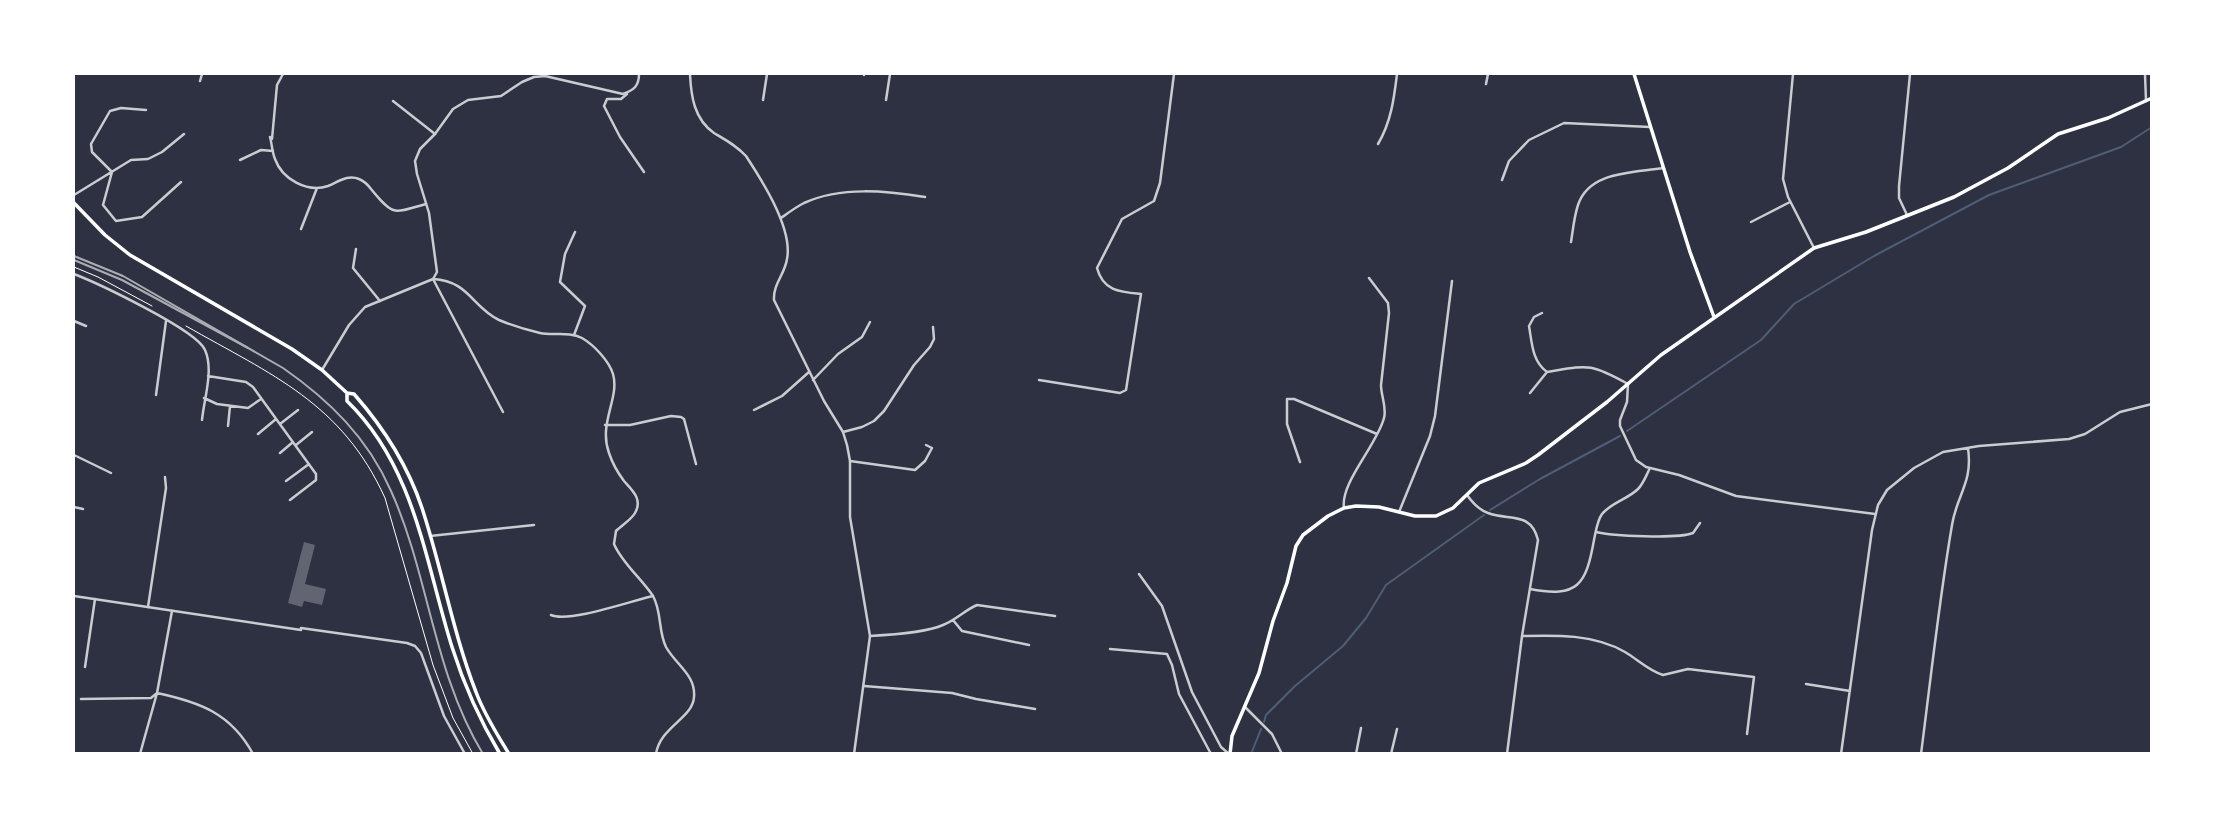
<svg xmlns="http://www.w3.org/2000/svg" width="2225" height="827" font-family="'Noto Sans',sans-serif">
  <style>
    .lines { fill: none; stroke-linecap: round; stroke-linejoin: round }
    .stream { stroke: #4f5d75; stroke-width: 2 }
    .building { fill: #626471 }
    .path { stroke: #fff; stroke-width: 1 }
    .minor { stroke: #caccd0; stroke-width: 2.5 }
    .tertiary { stroke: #caccd0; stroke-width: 2.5 }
    .secondary { stroke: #fff; stroke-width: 3.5 }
    .primary { stroke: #fff; stroke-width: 3.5 }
    .tram { stroke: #abadb3; stroke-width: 2 }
    .rail { stroke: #abadb3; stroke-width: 2 }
  </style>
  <rect width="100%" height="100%" fill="#2d3142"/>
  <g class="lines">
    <path class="stream" d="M1627,431l134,-91 33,-36 80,-48 115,-61 132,-48 31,-20
      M1490,510l50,-31 80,-43
      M1264,722l2,-7 29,-29 48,-40 23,-28 20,-33 98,-70
      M1251,754l10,-25"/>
  </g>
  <path class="building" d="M304,542l11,3 -10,39 21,5 -4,16 -18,-4 -2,6 -14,-4z"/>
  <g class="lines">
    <path class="path" d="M74,267l24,10 54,29
      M186,326c86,49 156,77 199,172l48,167 20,53 20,36"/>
    <path class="minor" d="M283,74l-6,11 -5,54 -2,-2c2,7 2,15 5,22 7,20 32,34 53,27 10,-4 20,-12 31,-7 5,2 9,6 12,10 23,28 22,24 55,15
      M864,74v1
      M1793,74l-10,105 5,18 26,51
      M2145,74l1,27
      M200,81l2,-7
      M1486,84l2,-10
      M627,94l-6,5h-14l-3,7 16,31 24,35
      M763,100l4,-26
      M886,100l4,-26
      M393,101l42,33
      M146,110l-25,-2 -11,3 -19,33 1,8 20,20 -9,33 13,16 26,-4 39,-35
      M1378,144c13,-22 16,-45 19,-70
      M240,160l21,-10 12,1
      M1502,180l7,-19 20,-21 35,-17 86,4
      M74,195l57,-35 17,-1 14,-7 22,-18
      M1907,215l-8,-17v-12l11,-112
      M781,218c7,-5 15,-11 23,-15 37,-17 83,-12 121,-6
      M1751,222l39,-20
      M301,229l16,-41
      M1571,242c2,-12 3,-25 7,-37 11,-34 55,-32 85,-37
      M356,249l-3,19 27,33
      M74,274c23,9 123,56 131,76 9,20 -1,49 -3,70
      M433,279l70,133
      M1542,313l-8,4 -5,9c3,17 3,35 18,46 42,-7 43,-9 81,12l-1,18 -7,18v6l16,34 10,7 33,8 57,21 139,18
      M74,321l12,5
      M574,335l11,-29 -25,-24 5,-28 10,-22
      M208,376l38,6 7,5 63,87v6l-26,20
      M813,380l25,-26 24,-17 8,-15
      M1039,380l81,13 6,-3 15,-96c-21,-2 -38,-3 -44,-26l25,-49 32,-18 6,-18 14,-109
      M1530,393l17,-21
      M156,395l10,-74
      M204,398l13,6 31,4 13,-9
      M754,410l28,-14 27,-24
      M280,424l18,-14
      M605,425h25l41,-9 10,1 3,2 12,45
      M228,426l2,-20
      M843,432l19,-5 12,-6 10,-10 30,-46 16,-18 4,-8 -1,-12
      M258,434l18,-15
      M296,445l16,-13
      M280,453l13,-11
      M74,455l37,18
      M850,461l65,9 10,-9 7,-13 -6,-3
      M1300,462l-13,-38v-25h7l83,35
      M286,481l23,-17
      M1467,495c5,7 12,15 21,18 21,8 43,-2 50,27l-16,96 -15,118
      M74,507l9,2
      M1344,508c-4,-25 33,-63 40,-90 3,-10 -3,-22 -3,-33l8,-72 -1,-10 -19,-25
      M1399,512l31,-76 5,-20 17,-135
      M1596,532c16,4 82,7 97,1l7,-10
      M430,536l104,-11
      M1139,574l23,32 30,86 29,55 8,7
      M1530,589c48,9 56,-4 64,-49 2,-9 3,-19 8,-26 10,-12 26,-15 36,-25 5,-5 8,-13 11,-19
      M148,607l18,-119 -1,-11
      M551,615c18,8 80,-14 102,-19
      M953,620l9,11 67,14
      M870,636c19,-1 57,-4 73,-11 13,-5 22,-15 34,-20l78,11
      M1522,636c34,-1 72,-2 103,16 12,7 24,19 38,23l25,-6 66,8 -7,57
      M1110,649l57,5 5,11 7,29 32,60
      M85,667l10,-68
      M1806,684l44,7
      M864,686l88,7 24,6 59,10
      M81,699l70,-1 6,-5c42,9 74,20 96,61
      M1245,707l27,27 10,20
      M140,754l17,-61 15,-82
      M1356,754l5,-26
      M1391,754l6,-25
      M1841,754l31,-224 6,-25 9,-15 27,-22 29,-16 36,-6 90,-7 16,-5 35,-22 32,-8
      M1921,754c10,-77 18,-153 31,-229 5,-31 21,-42 16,-77"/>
    <path class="tertiary" d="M690,74c1,22 4,45 24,59 12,7 23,13 32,23 17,26 47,73 41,103 -2,15 -14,25 -13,41l50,101 19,31 4,13 3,16v56l20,119 -16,118
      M433,279l4,-7 -8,-59 -12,-39 -2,-13 5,-12 15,-15 18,-25 15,-9 33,-4 21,-14 12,-5 11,-1 78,18c11,-4 16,-8 16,-20
      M322,370l27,-45 16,-18 68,-28c36,2 39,28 66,41 12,5 28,10 41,13 13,3 29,-2 42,5 12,7 27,23 31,36 7,24 -15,49 -4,79 3,9 9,20 15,28 8,9 19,18 11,32 -4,7 -13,12 -19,18l-2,13c8,19 27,34 39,52 9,16 5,35 13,51 10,18 30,28 28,50 -1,21 -34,30 -38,57
      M74,596l227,34v-2l106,15 8,3 6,7 23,63 21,38"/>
    <path class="secondary" d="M1634,74l56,178 24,65
      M1230,754l2,-18 27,-63 14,-52 14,-38 9,-37 7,-11 25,-19 16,-8 12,-2 23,1 36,9h21l17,-8 26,-25 47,-20 12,-8 69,-53 54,-47 153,-107 52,-16 88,-35 54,-29 50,-34 50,-16 44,-20"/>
    <path class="primary" d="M74,203l31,32 25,20 162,94 30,21 25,23 7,1c29,33 54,72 68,114 20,61 31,125 54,184 8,22 21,42 33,62
      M347,393v8c68,66 78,160 105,246 12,38 27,72 48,107"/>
    <path class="tram" d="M74,260l48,20 126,68"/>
    <path class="rail" d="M74,256l49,20 160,92c46,32 85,70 108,123 38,84 42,181 92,263"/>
  </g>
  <rect width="2225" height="827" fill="none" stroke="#ffffff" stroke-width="150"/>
</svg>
